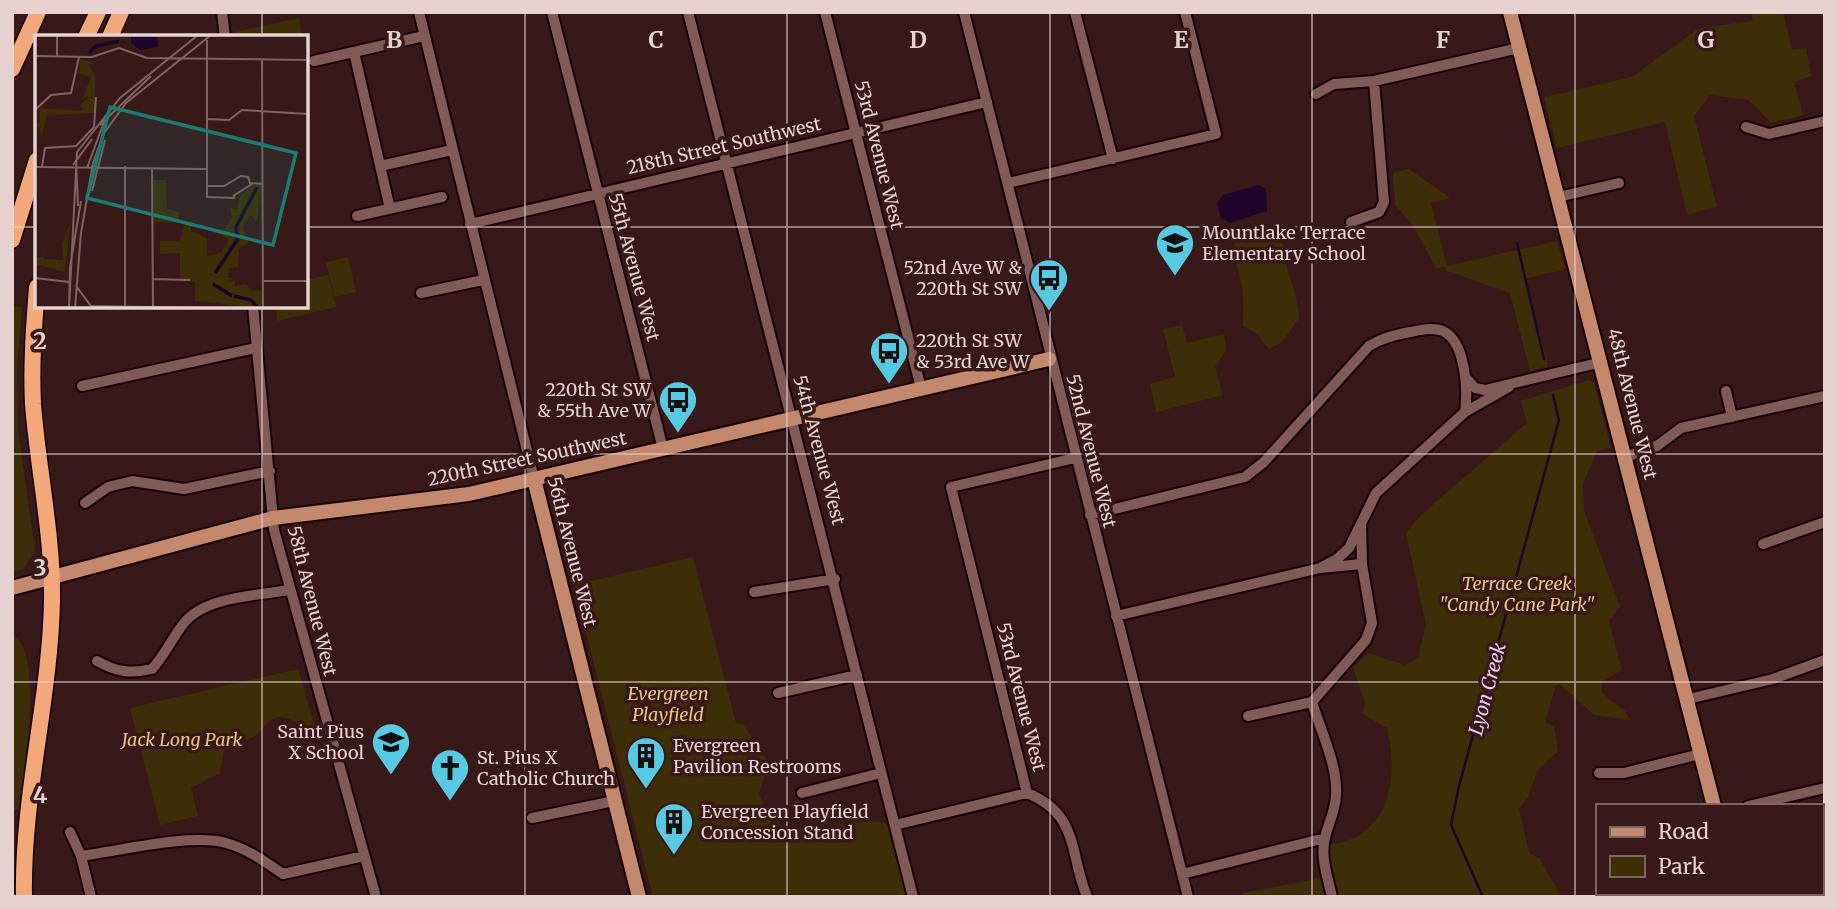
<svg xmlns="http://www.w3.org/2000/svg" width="1837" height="909" font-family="Merriweather,serif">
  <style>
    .green { fill: #3d2e08 }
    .water { fill: #1e0529 }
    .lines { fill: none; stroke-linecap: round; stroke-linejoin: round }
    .stream { stroke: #1e0529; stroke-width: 2.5 }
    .minor-casing { stroke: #1c0305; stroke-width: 14 }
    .major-casing { stroke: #1c0305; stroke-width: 18 }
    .highway-casing { stroke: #1c0305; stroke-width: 19 }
    .minor { stroke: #7e5a59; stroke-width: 10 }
    .major { stroke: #c4896d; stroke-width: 14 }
    .highway { stroke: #f3a87a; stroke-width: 16 }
    .grid { fill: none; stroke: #e7d1d1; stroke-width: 2; stroke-opacity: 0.55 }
    .labels { text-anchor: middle; stroke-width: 7; stroke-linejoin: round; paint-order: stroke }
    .street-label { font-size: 18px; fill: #e7d1d1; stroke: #371919 }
    .poi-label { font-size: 18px; fill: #e7d1d1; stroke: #371919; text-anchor: start }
    .park-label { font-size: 18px; font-style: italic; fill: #e9c578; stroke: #371919 }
    .water-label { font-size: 19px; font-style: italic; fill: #e8cdf6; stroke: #371919 }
    .inset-river { fill: none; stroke: #1e0529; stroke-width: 3.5 }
    .inset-road { fill: none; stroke: #7d6363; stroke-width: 2 }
    .view { fill: #1a7b73; fill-opacity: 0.15; stroke: #1a7b73; stroke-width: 3.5 }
    .inset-edge { fill: none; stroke: #e7d1d1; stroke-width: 3.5 }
    .grid-label { font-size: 23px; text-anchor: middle; font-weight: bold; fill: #e7d1d1; stroke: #371919; stroke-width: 7; stroke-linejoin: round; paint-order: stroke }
  </style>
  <rect width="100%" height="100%" fill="#371919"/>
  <path class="green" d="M1751,12h32l9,38 14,-2 5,28 -17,6 9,33 -32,8 -22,-23 -39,-5 -16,21 23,91 -30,8 -22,-93 -108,26 -13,-51 88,-20 67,-49 54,-7z
    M299,18l3,19h-66v-5z
    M1409,169l41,29 -19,5 16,63 110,-25 8,28 -39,10 22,87 -18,5 -20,-78 -63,-22 -3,-4 -8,1 -23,-43 -18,-20 -2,-32z
    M1253,227c37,-1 28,23 36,47 5,16 9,27 10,44l-17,24 -13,7 -13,-16 -13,-7c0,-13 1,-26 -1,-39 -3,-23 -21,-49 11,-60z
    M348,257l8,35 -22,5 -8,-35z
    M328,275l8,32 -59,14 -1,-15h30v-26z
    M12,307h10l-5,63 1,60 17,120 -11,19 -12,3z
    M1182,325l5,18 37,-9 2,16 -11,17 8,28 -67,17 -6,-28 25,-7 -12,-48z
    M1589,380l5,3 17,65 -14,3 -14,33 1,27 36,95 -11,15 13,49 -20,11v12l23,18 5,9 -36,-5 -34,-31 -4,1 -11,37 9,4 4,25 -21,20 -9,26 -9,11 10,45 10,5 23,39h-226l-9,-46 1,-5c10,-3 24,-6 32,-11 35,-24 36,-71 27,-107l-24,-14 2,-12 -12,-34 15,-15 37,12 13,-7 8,-33 -20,-92 15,-18 106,-92 -6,-22z
    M693,557l43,166 7,1 26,38 -10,31 12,28c41,20 80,-7 117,3l19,73h-254l-79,-312z
    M12,634c34,20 10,139 7,175l-7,2z
    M298,669l20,67c-10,-4 -18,-13 -29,-17 -20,-7 -22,10 -36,18 -9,5 -18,3 -27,3l-6,33 -29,15 7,28 -38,9 -30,-117z
    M1320,878l5,19h-83l1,-4z"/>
  <path class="water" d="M1259,185l7,4 1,22 -37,12 -9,-5 -4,-15 6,-8z"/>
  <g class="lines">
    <path class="stream" d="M1517,243l27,116
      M1483,897l-32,-72 8,-39 100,-366 -6,-25"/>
    <g class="minor-casing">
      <path id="minor" d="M222,12l3,25
        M419,12l115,467
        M552,12l111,437
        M688,12l225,885
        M825,12l96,376
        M964,12l224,885
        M1075,12l38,147
        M354,52l36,157
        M314,61l110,-25
        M1316,94l18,-10 40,-3 145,-33
        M1746,127l23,7 56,-13
        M380,166l72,-16
        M1008,183l208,-49 -31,-122
        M1558,197l61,-14
        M357,216l85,-19
        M1351,222l28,-10 5,-10 -10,-121
        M470,224l517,-122
        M421,293l62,-13
        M253,306l21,224 102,367
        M1467,379l8,9 10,2 117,-28
        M82,386l174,-38
        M1726,391l6,26
        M1625,457l32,-11 24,-18 144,-32
        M1075,458l-124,29 76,306c52,21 42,59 60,104
        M85,503l23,-16 24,-6 52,8 86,-18
        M1090,515l155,-38 19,-15 105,-116c13,-8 26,-11 41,-14 11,-2 23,-5 33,-1 23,11 25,60 22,81
        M1763,544l62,-22
        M1320,568l17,-9 12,-11 27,-55 89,-81 44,-25
        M754,592l81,-13
        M1116,616l204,-48 42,-4
        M97,661c19,11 34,13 55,8 13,-14 20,-31 32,-46 22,-27 73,-27 104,-33
        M778,693l79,-18
        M1688,699l85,-20 52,-19
        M1248,716l64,-14
        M1599,773h25l76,-19
        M802,793l79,-20
        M1748,806l77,-18
        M532,818l82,-17
        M895,825l132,-32
        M70,832l11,24 10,41
        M81,856c37,-5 112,-23 145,-13 22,6 38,18 57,31l81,-18
        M1182,874l143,-36
        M1631,893l2,4
        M1332,897c-4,-19 -12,-40 -7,-59 3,-14 10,-26 11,-42 2,-31 -15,-64 -24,-94l54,-62 6,-17 -10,-59 -1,-40"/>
    </g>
    <g class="major-casing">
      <path id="major" d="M1510,12l204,794
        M534,479l105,418
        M12,588l261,-70 196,-24 580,-135
        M1735,893l1,4"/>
    </g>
    <g class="highway-casing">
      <path id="highway" d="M86,37l12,-25
        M110,37l11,-25
        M12,69l26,-57
        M12,240l25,-80
        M24,897c-2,-100 26,-196 28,-296 1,-65 -14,-132 -19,-197 -2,-39 1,-78 4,-117"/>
    </g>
    <use href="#minor" class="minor"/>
    <use href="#major" class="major"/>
    <use href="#highway" class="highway"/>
  </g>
  <path class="grid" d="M262,12v25M525,12v885M787,12v885M1050,12v885M1312,12v885M1575,12v885M12,227h25M306,227h1519M262,306v591M12,454h1813M12,682h1813"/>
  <defs>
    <g id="school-pin" transform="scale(2.0125)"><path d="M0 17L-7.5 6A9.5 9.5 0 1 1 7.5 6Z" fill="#57c9e3" stroke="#371919"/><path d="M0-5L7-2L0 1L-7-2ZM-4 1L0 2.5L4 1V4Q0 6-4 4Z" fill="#111"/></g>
    <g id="bus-pin" transform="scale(2.0125)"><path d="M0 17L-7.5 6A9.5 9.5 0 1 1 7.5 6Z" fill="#57c9e3" stroke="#371919"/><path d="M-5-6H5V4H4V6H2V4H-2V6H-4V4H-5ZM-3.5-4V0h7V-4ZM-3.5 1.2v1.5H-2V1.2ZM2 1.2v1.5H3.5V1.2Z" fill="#111"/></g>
    <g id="building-pin" transform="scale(2.0125)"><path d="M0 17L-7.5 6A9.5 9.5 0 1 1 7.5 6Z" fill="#57c9e3" stroke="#371919"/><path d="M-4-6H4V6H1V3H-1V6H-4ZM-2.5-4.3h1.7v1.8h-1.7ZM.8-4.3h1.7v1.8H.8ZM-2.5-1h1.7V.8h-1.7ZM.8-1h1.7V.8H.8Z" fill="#111"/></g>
    <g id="church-pin" transform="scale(2.0125)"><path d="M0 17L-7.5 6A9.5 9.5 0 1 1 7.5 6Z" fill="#57c9e3" stroke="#371919"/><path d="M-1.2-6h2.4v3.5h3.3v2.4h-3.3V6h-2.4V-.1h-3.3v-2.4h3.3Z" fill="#111"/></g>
  </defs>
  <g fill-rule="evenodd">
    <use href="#school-pin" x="1175" y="243"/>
    <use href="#bus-pin" x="1049" y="278"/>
    <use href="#bus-pin" x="889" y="351"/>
    <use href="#bus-pin" x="678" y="400"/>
    <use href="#school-pin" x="391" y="742"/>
    <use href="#building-pin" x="646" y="756"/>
    <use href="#church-pin" x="450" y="768"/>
    <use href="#building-pin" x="674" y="822"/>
  </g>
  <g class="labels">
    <g class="street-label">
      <text transform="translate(724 146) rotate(-13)" y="6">218th Street Southwest</text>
      <text transform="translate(879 155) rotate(76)" y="6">53rd Avenue West</text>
      <text transform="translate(634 267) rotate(75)" y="6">55th Avenue West</text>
      <text transform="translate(1632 404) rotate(76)" y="6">48th Avenue West</text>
      <text transform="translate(819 450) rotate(75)" y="6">54th Avenue West</text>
      <text transform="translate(1091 451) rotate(76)" y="6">52nd Avenue West</text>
      <text transform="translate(527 459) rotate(-12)" y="6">220th Street Southwest</text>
      <text transform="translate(572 552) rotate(76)" y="6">56th Avenue West</text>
      <text transform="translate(312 601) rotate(76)" y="6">58th Avenue West</text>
      <text transform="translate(1021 697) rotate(76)" y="6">53rd Avenue West</text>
    </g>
    <g class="poi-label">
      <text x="1202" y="239">Mountlake Terrace<tspan x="1202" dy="21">Elementary School</tspan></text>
      <text x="1022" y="274" text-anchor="end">52nd Ave W &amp;<tspan x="1022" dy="21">220th St SW</tspan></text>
      <text x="916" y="347">220th St SW<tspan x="916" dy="21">&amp; 53rd Ave W</tspan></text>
      <text x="651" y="396" text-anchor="end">220th St SW<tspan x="651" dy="21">&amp; 55th Ave W</tspan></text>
      <text x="364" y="738" text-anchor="end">Saint Pius<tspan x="364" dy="21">X School</tspan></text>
      <text x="673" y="752">Evergreen<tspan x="673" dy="21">Pavilion Restrooms</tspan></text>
      <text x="477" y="764">St. Pius X<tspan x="477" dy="21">Catholic Church</tspan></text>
      <text x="701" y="818">Evergreen Playfield<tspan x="701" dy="21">Concession Stand</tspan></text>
    </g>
    <g class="park-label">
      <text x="1517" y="590">Terrace Creek<tspan x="1517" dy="21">"Candy Cane Park"</tspan></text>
      <text x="668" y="700">Evergreen<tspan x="668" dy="21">Playfield</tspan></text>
      <text x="182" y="746">Jack Long Park</text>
    </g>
    <g class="water-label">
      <text transform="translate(1487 689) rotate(-75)" y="7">Lyon Creek</text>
    </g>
  </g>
  <g transform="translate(35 35)">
    <rect width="273" height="273" fill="#371919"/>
    <path d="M45,24l15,4 -6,2 6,10v38l-48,2 -6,23 -2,-12h-4l5,-3 -1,-15 43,3 -1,-7 10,-8 -9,3 9,-22 -12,-3zM118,145h13l1,29 12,3v11l-25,-1zM219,150h7l-4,36 -7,-6 -7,12 5,16 -9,5 -1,19 -9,1 -1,10h7l-8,2 8,1v5l11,-2 6,7 10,-1v18l-67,-7v-19l-15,-4v-25l-20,1v-13h20l5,-18 6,-1v9l16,7v18l15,-4 7,-13 -18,-8 10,-2 1,4 10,-15 -2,-10 7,1 2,-13zM35,189l-5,48 -30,-8v-7h8v-11l1,13 19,1 -1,-17z" fill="#3d2e08"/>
    <path d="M96,0h26l1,12 -18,3 -9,-7z" fill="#1e0529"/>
    <path class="inset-river" d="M54,18l7,-7 23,-5M180,238l22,-33 -1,-13 21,-40M178,249l19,12M199,261l17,4 7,8"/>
    <path class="inset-road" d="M22,0v22M172,5v157l27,1 1,-4M0,21l57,1 27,-9 28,10 161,2M227,25l1,248M0,75l16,-15 20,-2 8,-36M172,84l22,1 13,-10 66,4M65,90l51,-49M41,125l2,46M38,130l19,-26M90,131v141M0,132l172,2M7,132l3,-19 31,-2 18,-19 2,-30M52,133l17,-46M117,133l1,140M172,151h17l17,-10 7,1 2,6 13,1M57,156l13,-51M198,161l19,-12M0,243l34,4M118,244l37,1M228,246h45M41,251l15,20 118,2M34,273l1,-41 11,-66M34,273l8,-156 43,-54 78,-63M40,273l6,-75 12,-70 11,-30 22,-30 85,-68"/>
    <path class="view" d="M75,72l186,46 -23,92 -186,-47z"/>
    <rect width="273" height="273" class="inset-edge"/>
  </g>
  <g class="grid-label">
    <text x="394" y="48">B</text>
    <text x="656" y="48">C</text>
    <text x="918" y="48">D</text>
    <text x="1181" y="48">E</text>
    <text x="1443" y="48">F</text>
    <text x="1706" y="48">G</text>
    <text x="40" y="349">2</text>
    <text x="40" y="576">3</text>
    <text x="40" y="803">4</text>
  </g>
  <rect width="1837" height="909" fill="none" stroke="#e7d1d1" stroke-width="28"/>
  <rect x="1596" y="804" width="228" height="91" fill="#371919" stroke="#7d6363" stroke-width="2"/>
  <rect x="1610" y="827" width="35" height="10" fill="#c4896d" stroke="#7d6363" stroke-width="2"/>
  <text x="1658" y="839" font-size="21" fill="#e7d1d1">Road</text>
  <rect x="1610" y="856" width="35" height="21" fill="#3d2e08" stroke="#7d6363" stroke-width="2"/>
  <text x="1658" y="874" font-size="21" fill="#e7d1d1">Park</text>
</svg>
